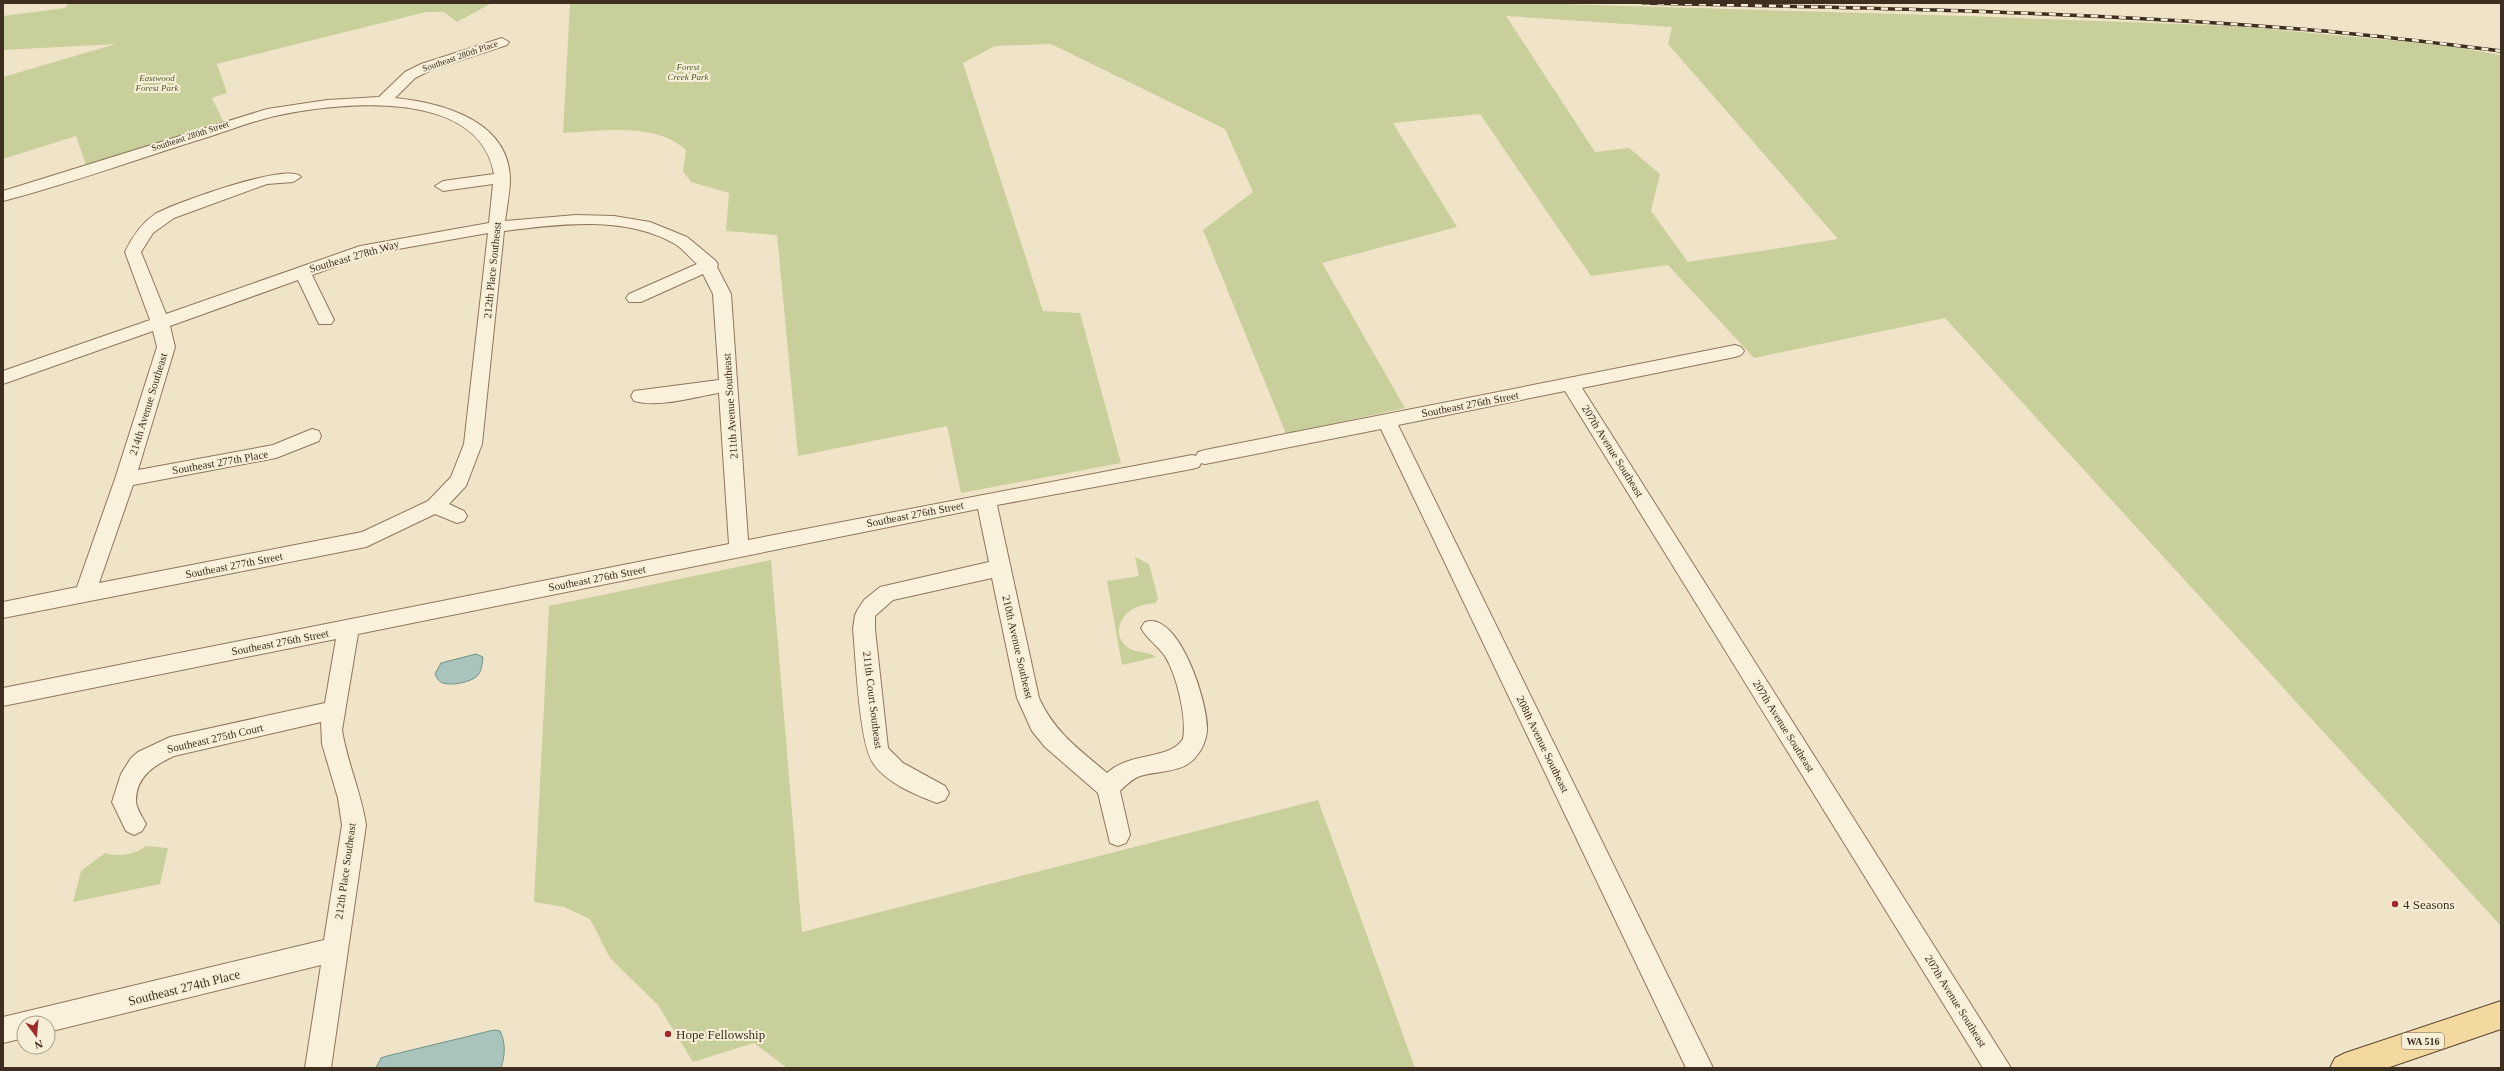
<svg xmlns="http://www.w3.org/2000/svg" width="2504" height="1071" font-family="Georgia,serif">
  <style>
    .green { fill: #c9cf9b; fill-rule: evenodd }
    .water { fill: #a9c4bc; stroke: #6f938a }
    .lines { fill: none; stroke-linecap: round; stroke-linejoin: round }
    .minor-casing { stroke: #8d765c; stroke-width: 2 }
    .major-casing { stroke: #5b4430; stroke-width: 2 }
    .minor { fill: #faf1dc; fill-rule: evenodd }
    .major { fill: #f3d9a0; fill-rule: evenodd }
    .rail-casing { stroke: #3d2e20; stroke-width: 3.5 }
    .rail { stroke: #f7eed8; stroke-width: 2.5; stroke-dasharray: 7; stroke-linecap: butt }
    .poi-dot { fill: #9e2a2b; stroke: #f7eed8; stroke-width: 1.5 }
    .labels { text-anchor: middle; stroke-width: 4; stroke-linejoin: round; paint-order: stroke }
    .far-street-label { font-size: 9px; fill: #3d2e20; stroke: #f7eed8 }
    .far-park-label { font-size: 9px; font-style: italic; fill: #4d5a26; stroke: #f7eed8 }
    .shield { fill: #f7eed8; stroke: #756857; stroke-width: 1 }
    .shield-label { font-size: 10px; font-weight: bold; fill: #3d2e20 }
    .street-label { font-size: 11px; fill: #3d2e20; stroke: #f7eed8 }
    .near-poi-label { font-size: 13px; fill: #3d2e20; stroke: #f7eed8; text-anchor: start }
    .near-street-label { font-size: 13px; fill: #3d2e20; stroke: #f7eed8 }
  </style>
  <rect width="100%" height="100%" fill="#f0e4c8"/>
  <path class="green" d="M69,3h423l-35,19 -13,-10h-18l-209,52 10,29 -15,5 11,23 -137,44 -10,-29 -73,23v-82l113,-33 -113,6v-34l62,-8z
    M570,3h956l442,13 264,10 211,19 58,10v871l-556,-608 -191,40 -86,-93 -77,11 -111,-162 -87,9 64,104 -135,36 83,145 -119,26 -83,-204 50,-38 -28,-63 -174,-85 -56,2 -32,17 80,248 37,2 41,150 -160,30 -14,-67 -149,30 -21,-221 -51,-4 3,-38 -38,-11 -8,-11 3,-21c-30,-28 -85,-19 -123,-17zM1506,16l166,11 -4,17 170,195 -150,23 -37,-51 9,-37 -31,-26 -34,4z
    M1135,557l14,7 9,34 -2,5c-7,1 -13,1 -19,4 -16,6 -26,27 -10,40 8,6 21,4 29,10l-34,8 -15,-84 32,-5z
    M771,560l31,372 516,-132 97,268h-628l-33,-25 -61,19 -35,-57 -48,-47 -20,-39 -26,-12 -30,-5 15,-296z
    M146,846l22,2 -8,36 -87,18 8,-31 24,-18c12,4 30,2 41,-7z"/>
  <path class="water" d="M476,654l7,3c-1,7 -1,14 -6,19 -6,6 -25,10 -34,7 -4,-1 -6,-5 -8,-9l6,-11z
    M494,1030l6,1c6,12 5,25 1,37h-125l5,-10 6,-2z"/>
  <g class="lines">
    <g class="minor-casing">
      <path id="minor" d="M502,38l7,4 -2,3 -76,25 -16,8 -20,20c47,5 113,22 115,80 0,14 -3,29 -5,43l71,-6 38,1 36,6 37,15 29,24 2,4 -1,2 14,27 17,246 444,-85 4,1 2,-4 7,-2 530,-105 6,2 3,4 -3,4 -6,2 -153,31 429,680h-28l-418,-677 -167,34 315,643h-27l-305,-639 -176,35 -4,-1 -2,4 -7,2 -195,36 42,193c16,35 40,51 68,75 24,-22 61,-12 76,-34 4,-22 -6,-63 -18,-83 -7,-10 -18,-17 -24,-28l4,-6c34,-12 64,83 62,109 -1,8 -4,17 -9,23 -13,20 -39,16 -58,22 -8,3 -14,9 -20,15l10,44 -4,8 -8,3 -8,-3 -12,-50 -53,-46 -13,-16 -15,-33 -25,-120 -99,22 -18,16v13l13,119 15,15 42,23 4,7 -4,7 -8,3c-21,-8 -51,-20 -64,-40 -14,-21 -17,-104 -20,-134l2,-14 3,-6 6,-9 16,-13 109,-25 -11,-53 -620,125 -16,96c5,32 19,62 24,95l-35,243h-26l16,-103 -273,67v-9h-24v15l-21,5v-26l321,-77 18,-115 -4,-27 -16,-54 -1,-22 -147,34c-19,9 -38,20 -38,45 0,7 7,17 10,23l-4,7 -8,4 -8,-4 -14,-29 9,-28 10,-16 7,-6 32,-15 155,-34 11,-64 -333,67v-18l726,-144 -10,-151c-26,4 -59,15 -85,8l-3,-5 3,-5 85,-11 -6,-86 -10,-20 -62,28h-12l-3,-4 3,-4 68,-30c-7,-6 -14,-15 -22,-20 -50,-29 -116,-20 -171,-13l-22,213 -16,42 -17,18 15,7 3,5 -3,5 -7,2 -22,-9 -69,33 -363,71v-16l74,-15 38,-108 42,-132 -4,-16 -150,53v-13l147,-51 -25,-68c7,-15 16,-28 30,-38 17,-10 135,-53 146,-37l-8,5 -26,2 -93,34 -21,15 -12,19 25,62 194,-68 129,-23 4,-39 -50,7 -8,-5 8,-5 51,-7c-15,-87 -156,-72 -219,-58 -22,5 -45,14 -67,21 -68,21 -136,46 -205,64v-10l264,-82 60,-9 52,-3 26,-25 16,-8zM488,233l-24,211 -13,33 -23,24 -66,31 -263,51 34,-98 143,-27 43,-17 2,-5 -2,-5 -7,-2 -39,16 -135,25 37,-123 -5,-21 128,-46 21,44h12l3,-4 -22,-45 58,-21z"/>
    </g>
    <g class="major-casing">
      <path id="major" d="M2501,1001v28l-114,39h-57l5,-10 10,-5z"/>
    </g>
    <use href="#minor" class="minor"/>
    <use href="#major" class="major"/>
    <g class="rail-casing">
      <path id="rail" d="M1643,3c214,5 429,8 643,25 72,5 144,14 215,23"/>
    </g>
    <use href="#rail" class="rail"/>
  </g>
  <g class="poi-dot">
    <circle cx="2395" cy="904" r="4"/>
    <circle cx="668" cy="1034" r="4"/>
  </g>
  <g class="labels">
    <g class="far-street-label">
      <text transform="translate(460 56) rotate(-19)" y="3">Southeast 280th Place</text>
      <text transform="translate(190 136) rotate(-18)" y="3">Southeast 280th Street</text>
    </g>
    <g class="far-park-label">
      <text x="688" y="70">Forest<tspan x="688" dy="10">Creek Park</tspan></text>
      <text x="157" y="81">Eastwood<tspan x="157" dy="10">Forest Park</tspan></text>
    </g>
    <rect class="shield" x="2402" y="1033" width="42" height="16" rx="3"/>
    <g class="shield-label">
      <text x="2423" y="1045">WA 516</text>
    </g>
    <g class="street-label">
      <text transform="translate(354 256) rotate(-16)" y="4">Southeast 278th Way</text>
      <text transform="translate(492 270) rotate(-84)" y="4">212th Place Southeast</text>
      <text transform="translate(148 404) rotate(-73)" y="4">214th Avenue Southeast</text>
      <text transform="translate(1470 404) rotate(-11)" y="4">Southeast 276th Street</text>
      <text transform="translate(730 406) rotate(-94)" y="4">211th Avenue Southeast</text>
      <text transform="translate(1613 451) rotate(58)" y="4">207th Avenue Southeast</text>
      <text transform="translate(220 462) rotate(-10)" y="4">Southeast 277th Place</text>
      <text transform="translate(915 514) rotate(-11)" y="4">Southeast 276th Street</text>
      <text transform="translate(234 565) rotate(-11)" y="4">Southeast 277th Street</text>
      <text transform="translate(597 578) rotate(-11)" y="4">Southeast 276th Street</text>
      <text transform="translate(280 642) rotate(-11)" y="4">Southeast 276th Street</text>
      <text transform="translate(1018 647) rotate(77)" y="4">210th Avenue Southeast</text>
      <text transform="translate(873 700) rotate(83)" y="4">211th Court Southeast</text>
      <text transform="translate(1784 726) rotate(58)" y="4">207th Avenue Southeast</text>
      <text transform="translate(215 738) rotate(-13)" y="4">Southeast 275th Court</text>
      <text transform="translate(1543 744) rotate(64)" y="4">208th Avenue Southeast</text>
      <text transform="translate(345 871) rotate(-82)" y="4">212th Place Southeast</text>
      <text transform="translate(1956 1001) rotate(58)" y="4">207th Avenue Southeast</text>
    </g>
    <g class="near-poi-label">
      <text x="2403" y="909">4 Seasons</text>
      <text x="676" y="1039">Hope Fellowship</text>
    </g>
    <g class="near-street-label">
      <text transform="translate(184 987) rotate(-14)" y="5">Southeast 274th Place</text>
    </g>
  </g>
  <rect width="2504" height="1071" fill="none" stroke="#3d2e20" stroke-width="8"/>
  <g transform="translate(36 1035) rotate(164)"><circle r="19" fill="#f7eed8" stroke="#ada18e"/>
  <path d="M0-3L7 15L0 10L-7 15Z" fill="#9e2a2b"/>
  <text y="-6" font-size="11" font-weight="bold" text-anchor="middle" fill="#3d2e20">N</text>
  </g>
</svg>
